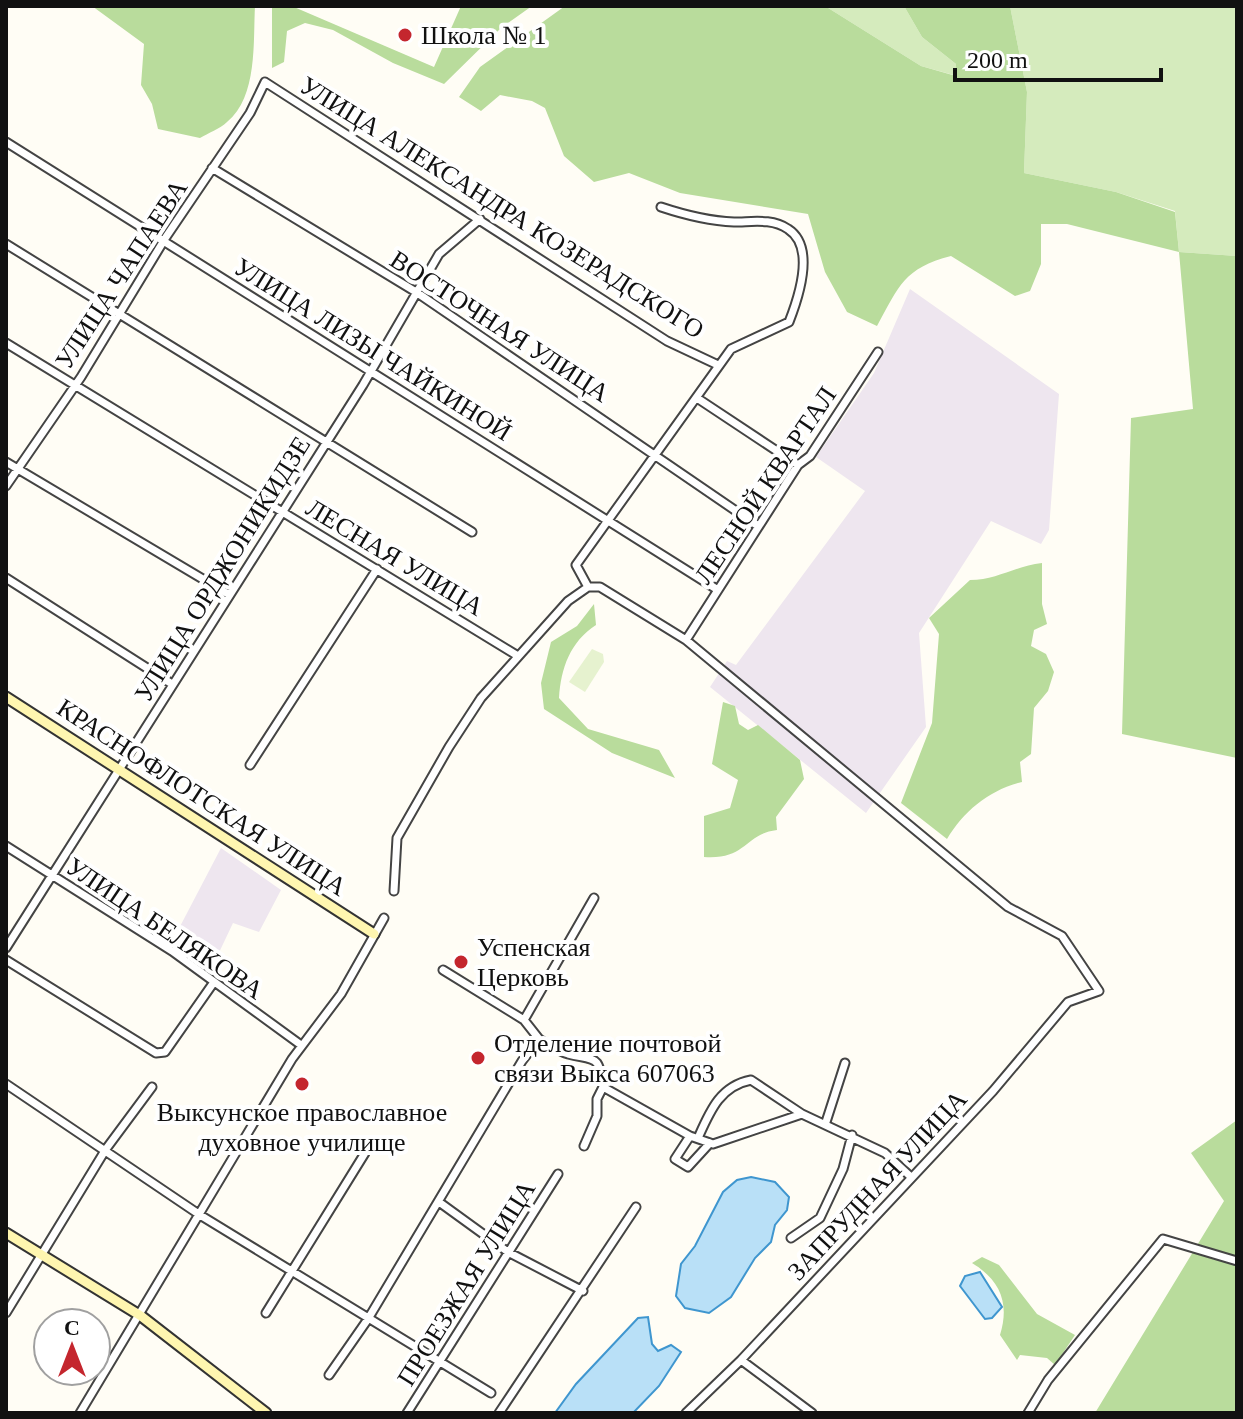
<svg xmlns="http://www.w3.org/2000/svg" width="1243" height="1419" font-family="'Times New Roman',serif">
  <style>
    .industrial { fill: #eee6ef }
    .green { fill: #d5ebbd }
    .forest { fill: #b9dc9c }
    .pitch { fill: #e6f2cf }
    .water { fill: #b9e0f7; stroke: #3f96cf; stroke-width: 2 }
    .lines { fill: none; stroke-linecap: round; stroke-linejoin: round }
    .street-casing { stroke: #444; stroke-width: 11 }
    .secondary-casing { stroke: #333; stroke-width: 13 }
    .street { stroke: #fff; stroke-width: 7 }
    .secondary { stroke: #fff6b0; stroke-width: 9 }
    .poi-dot { fill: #c4262e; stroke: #fff; stroke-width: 3 }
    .labels { text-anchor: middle; stroke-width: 8; stroke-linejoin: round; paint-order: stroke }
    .poi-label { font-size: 26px; fill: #111; stroke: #fff; text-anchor: start }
    .street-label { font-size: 26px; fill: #111; stroke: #fff }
  </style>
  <rect width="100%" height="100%" fill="#fffdf5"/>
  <path class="industrial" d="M910,289l149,105 -10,136 -8,14 -50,-23 -72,112 7,94 -60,86 -156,-126 17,-26 9,4 129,-174 -49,-34 58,-84z
    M221,848l60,42 -22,42 -26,-9 -18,38 -40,-25z"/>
  <path class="green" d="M825,6h79l18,31 34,27 1,12 -36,-10z
    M1010,6h227v250l-58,-4 -4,-41 -59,-19 -92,-19 3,-81z"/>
  <path class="forest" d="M92,6h163c-2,35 3,91 -28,116 -7,7 -19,11 -27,16l-42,-9 -6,-25 -11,-19 3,-41z
    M272,6l22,1 140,60 27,-61h71l-31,22 -57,56 -51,-21 -60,-33 -28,-7 -18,8 -3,31 -12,6z
    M565,6h260l96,60 35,10v-12l-34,-27 -18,-31h106l17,86 -3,81 92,19 59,20 4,40 58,4v502l-115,-24 9,-316 62,-9 -14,-157 -112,-28h-26v40l-11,27 -15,5 -64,-40c-47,12 -52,30 -74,70l-30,-14 -22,-40 -17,-58 -128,-21 -51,-20 -35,9 -30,-26 -19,-48 -13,-7 -32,-6 -19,16 -22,-14 21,-30z
    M1042,563v41l5,20 -13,6 -3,16 15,8 8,18 -6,19 -14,17 -3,46 -11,8 2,20c-33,8 -58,29 -75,57l-46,-36 31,-80 7,-89 -10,-16 41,-38c27,0 45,-14 72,-17z
    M594,604l2,21c-26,17 -35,43 -37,73l29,31 71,21 16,28 -63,-25 -68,-44 -3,-26 10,-41 26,-16z
    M723,702l12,4 4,18 9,6 10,-5 42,35 4,19 -28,38 1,13c-33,4 -30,30 -73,27v-41l26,-8 8,-28 -26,-16z
    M1237,1120v293h-142l129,-212 -33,-48z
    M982,1257l17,8 38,49 38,21 -20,30 -8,-7 -27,-3 -3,5 -17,-25c10,-32 0,-55 -28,-72z"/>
  <path class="pitch" d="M592,649l11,5 1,8 -19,30 -16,-10z"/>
  <path class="water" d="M751,1177l24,5 14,15 -2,13 -12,15 -4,17 -16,16 -24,39 -22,16 -24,-5 -9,-12 5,-32 14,-18 28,-54 14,-12z
    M980,1272l22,35 -10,11 -7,1 -25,-33 5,-10z
    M648,1317l4,27 6,7 13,-6 10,7 -22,34 -26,27h-78l21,-29 62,-66z"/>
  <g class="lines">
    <g class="street-casing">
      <path id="street" d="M6,142l712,448
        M212,168l204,124 342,234
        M6,244l466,288
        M6,343l512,313
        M697,398l101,67
        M6,462l222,132
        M6,486l75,-109 85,-140 84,-124 15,-31 402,259 51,24
        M6,578l166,106
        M588,587l-12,-22 155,-216 58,-27c9,-23 27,-75 -1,-93 -16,-11 -36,-7 -54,-7 -25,-1 -49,-7 -73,-15
        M686,640l112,-175 12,-9 68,-104
        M250,765l127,-196
        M6,846l166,105 129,94
        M394,891l3,-53 52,-91 32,-49 87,-97 20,-14h12l86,53 322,267 54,29 37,55 -31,11 -75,89 -252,269 -55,53
        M6,948l357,-563 76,-131 41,-35
        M6,960l150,93 9,-1 49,-70
        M443,970l81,50 15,19
        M524,1020l70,-122
        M6,1084l194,131 291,178
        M826,1122l19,-59
        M690,1136l-15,23 13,8 22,-24
        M698,1138c12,-27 22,-52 53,-58l51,34
        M584,1146l13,-30v-17l6,-12
        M439,1202l69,50 75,39
        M791,1238l29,-20 23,-49 9,-34
        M6,1313l100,-164 46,-62
        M266,1313l99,-160
        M741,1360l71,53
        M329,1375l39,-56 154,-258 17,-22c9,5 19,12 29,15 28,7 31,0 35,33l87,49 23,8 89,-30 83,39 26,24
        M80,1413l212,-354 49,-65 43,-76
        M407,1413l151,-239
        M499,1413l137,-206
        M1028,1413l20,-33 115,-141 74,22"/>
    </g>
    <g class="secondary-casing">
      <path id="secondary" d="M6,697l368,237
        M6,1233l135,83 125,97"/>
    </g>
    <use href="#street" class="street"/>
    <use href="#secondary" class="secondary"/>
  </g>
  <g class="poi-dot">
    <circle cx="405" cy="35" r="8"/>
    <circle cx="461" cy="962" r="8"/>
    <circle cx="478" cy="1058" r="8"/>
    <circle cx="302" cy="1084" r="8"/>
  </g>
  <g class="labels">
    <g class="poi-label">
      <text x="421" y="44">Школа № 1</text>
      <text x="477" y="956">Успенская<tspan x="477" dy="30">Церковь</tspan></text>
      <text x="494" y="1052">Отделение почтовой<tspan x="494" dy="30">связи Выкса 607063</tspan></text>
      <text x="302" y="1121" text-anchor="middle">Выксунское православное<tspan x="302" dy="30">духовное училище</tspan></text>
    </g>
    <g class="street-label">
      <text transform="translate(502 207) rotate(32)" y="9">УЛИЦА АЛЕКСАНДРА КОЗЕРАДСКОГО</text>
      <text transform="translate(121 274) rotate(-57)" y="9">УЛИЦА ЧАПАЕВА</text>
      <text transform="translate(500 326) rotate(33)" y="9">ВОСТОЧНАЯ УЛИЦА</text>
      <text transform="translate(373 349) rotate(32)" y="9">УЛИЦА ЛИЗЫ ЧАЙКИНОЙ</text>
      <text transform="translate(765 485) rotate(-56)" y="9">ЛЕСНОЙ КВАРТАЛ</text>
      <text transform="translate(395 557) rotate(31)" y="9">ЛЕСНАЯ УЛИЦА</text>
      <text transform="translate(222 569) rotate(-58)" y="9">УЛИЦА ОРДЖОНИКИДЗЕ</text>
      <text transform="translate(202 797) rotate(33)" y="9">КРАСНОФЛОТСКАЯ УЛИЦА</text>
      <text transform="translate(165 928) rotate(34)" y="9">УЛИЦА БЕЛЯКОВА</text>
      <text transform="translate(877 1185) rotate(-47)" y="9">ЗАПРУДНАЯ УЛИЦА</text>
      <text transform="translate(466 1283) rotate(-58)" y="9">ПРОЕЗЖАЯ УЛИЦА</text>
    </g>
  </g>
  <rect width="1243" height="1419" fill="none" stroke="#111111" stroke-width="16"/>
  <g transform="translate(72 1347)"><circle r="38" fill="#ffffff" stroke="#a0a0a0" stroke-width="2"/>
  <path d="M0-6L14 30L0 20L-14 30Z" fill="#c4262e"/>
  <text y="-12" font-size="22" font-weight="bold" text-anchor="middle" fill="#111111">С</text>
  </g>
  <path d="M955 68v12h206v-12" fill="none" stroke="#111111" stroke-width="4"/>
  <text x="967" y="68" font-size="24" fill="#111111" stroke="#ffffff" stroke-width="6" paint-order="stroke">200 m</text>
</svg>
